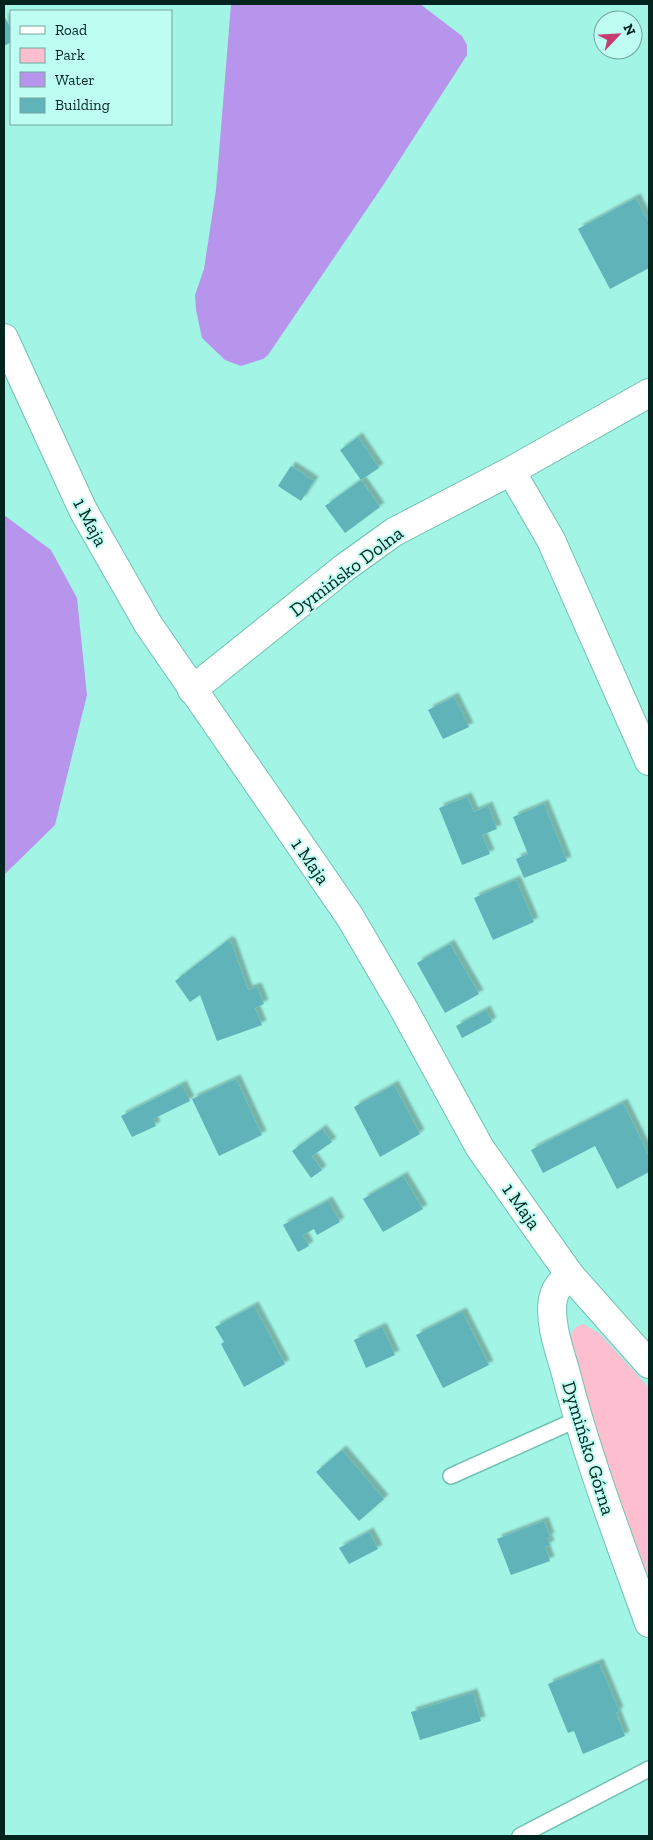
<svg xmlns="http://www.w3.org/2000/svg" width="653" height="1840" font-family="'Zilla Slab',serif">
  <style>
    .green { fill: #fdbfcf }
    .water { fill: #b795ec }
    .building { fill: #5fb3b9; filter: url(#shadow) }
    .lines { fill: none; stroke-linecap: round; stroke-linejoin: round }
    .lane-casing { stroke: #71c1b2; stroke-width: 18 }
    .street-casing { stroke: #71c1b2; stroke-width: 30 }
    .secondary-casing { stroke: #71c1b2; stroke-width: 30 }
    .lane { stroke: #fff; stroke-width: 15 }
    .street { stroke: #fff; stroke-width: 28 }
    .secondary { stroke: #fff; stroke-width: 28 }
    .labels { text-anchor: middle; stroke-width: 4; stroke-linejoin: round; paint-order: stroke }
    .street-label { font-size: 19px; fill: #01241f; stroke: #befdf1 }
  </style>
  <defs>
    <filter id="shadow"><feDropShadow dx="4.5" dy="-4.5" stdDeviation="1" flood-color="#0004"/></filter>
  </defs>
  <rect width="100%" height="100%" fill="#a2f4e4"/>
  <path class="green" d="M583,1324l16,9 50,55v202l-27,-70 -52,-175c0,-10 2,-18 13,-21z"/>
  <path class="water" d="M231,4h189l42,32 5,9v10l-83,129 -116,171 -5,4 -22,7 -16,-6 -23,-22 -6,-28 -1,-15 9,-26 12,-79z
    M4,515l47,35 26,48 10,97 -32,130 -51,50z"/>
  <path class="building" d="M4,16l7,12v14l-7,4z
    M636,198l13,25v45l-39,21 -32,-60z
    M358,437l21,31 -18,12 -21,-30z
    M291,466l23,15 -13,20 -23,-15z
    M361,480l19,27 -35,26 -20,-27z
    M454,697l15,30 -26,12 -15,-29z
    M467,797l7,15 14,-6 9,23 -15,6 8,19 -28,11 -23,-57z
    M544,804l23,57 -43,17 -8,-19 12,-5 -15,-37z
    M516,880l18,42 -41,18 -19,-42z
    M227,941l4,1 17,48 9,-3 7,17 -9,4 7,17 -45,16 -17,-46 -10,7 -15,-21z
    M450,944l29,50 -34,19 -28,-50z
    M486,1010l6,12 -30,16 -6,-12z
    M236,1079l26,56 -43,21 -27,-57z
    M182,1085l8,16 -37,18 3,7 -24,11 -11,-21z
    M394,1085l26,49 -40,23 -26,-50z
    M623,1103l26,53v16l-32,17 -22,-43 -52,27 -12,-23z
    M322,1129l10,13 -20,14 10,14 -11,8 -19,-27z
    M403,1176l20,33 -40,23 -20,-33z
    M328,1201l12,21 -23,13 -3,-6 -11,6 6,11 -11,6 -15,-27z
    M254,1306l31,58 -41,23 -23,-43 3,-2 -9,-15z
    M462,1312l27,53 -46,23 -27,-53z
    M382,1327l13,28 -29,13 -12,-28z
    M342,1450l42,49 -25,22 -43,-49z
    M544,1521l6,16 -3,1 3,7 -5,2 5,14 -39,14 -14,-36z
    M369,1532l9,17 -29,15 -10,-16z
    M599,1663l20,48 -3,2 9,23 -42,18 -9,-23 -6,2 -20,-49z
    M473,1693l8,28 -61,19 -9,-28z"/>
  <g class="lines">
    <g class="lane-casing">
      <path id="lane" d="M451,1476l127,-57
        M520,1836l129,-67"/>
    </g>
    <g class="street-casing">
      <path id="street" d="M511,471l138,-78
        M192,690l152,-122 50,-36 117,-61 40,69 98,221
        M570,1275c-8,6 -15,13 -17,24 -4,23 6,50 12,71 22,87 54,170 84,253"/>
    </g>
    <g class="secondary-casing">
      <path id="secondary" d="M4,338l79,172 65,114 202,293 51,87 79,144 90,127 79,89"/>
    </g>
    <use href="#lane" class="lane"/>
    <use href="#street" class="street"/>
    <use href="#secondary" class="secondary"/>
  </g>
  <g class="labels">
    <g class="street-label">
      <text transform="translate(91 522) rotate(62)" y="7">1 Maja</text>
      <text transform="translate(346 571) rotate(-37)" y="7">Dymińsko Dolna</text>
      <text transform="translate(311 861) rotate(55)" y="7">1 Maja</text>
      <text transform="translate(522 1206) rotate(55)" y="7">1 Maja</text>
      <text transform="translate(589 1448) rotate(73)" y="7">Dymińsko Górna</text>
    </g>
  </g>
  <rect width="653" height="1840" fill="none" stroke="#01241f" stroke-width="10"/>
  <rect x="10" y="10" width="162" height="115" fill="#befdf1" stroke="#72a69d"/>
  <rect x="20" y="26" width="25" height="8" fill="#ffffff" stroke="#72a69d"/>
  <text x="55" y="35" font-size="15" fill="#01241f">Road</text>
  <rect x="20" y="48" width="25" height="15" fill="#fdbfcf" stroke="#72a69d"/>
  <text x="55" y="60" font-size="15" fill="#01241f">Park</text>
  <rect x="20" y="72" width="25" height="15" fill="#b795ec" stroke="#72a69d"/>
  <text x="55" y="85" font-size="15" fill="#01241f">Water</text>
  <rect x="20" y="98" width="25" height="15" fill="#5fb3b9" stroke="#72a69d"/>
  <text x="55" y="110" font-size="15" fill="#01241f">Building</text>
  <g transform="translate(618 35) rotate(65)"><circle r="24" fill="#befdf1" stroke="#72a69d"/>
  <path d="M0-4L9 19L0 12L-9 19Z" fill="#c63b70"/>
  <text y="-8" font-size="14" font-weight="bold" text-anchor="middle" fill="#01241f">N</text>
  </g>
</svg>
